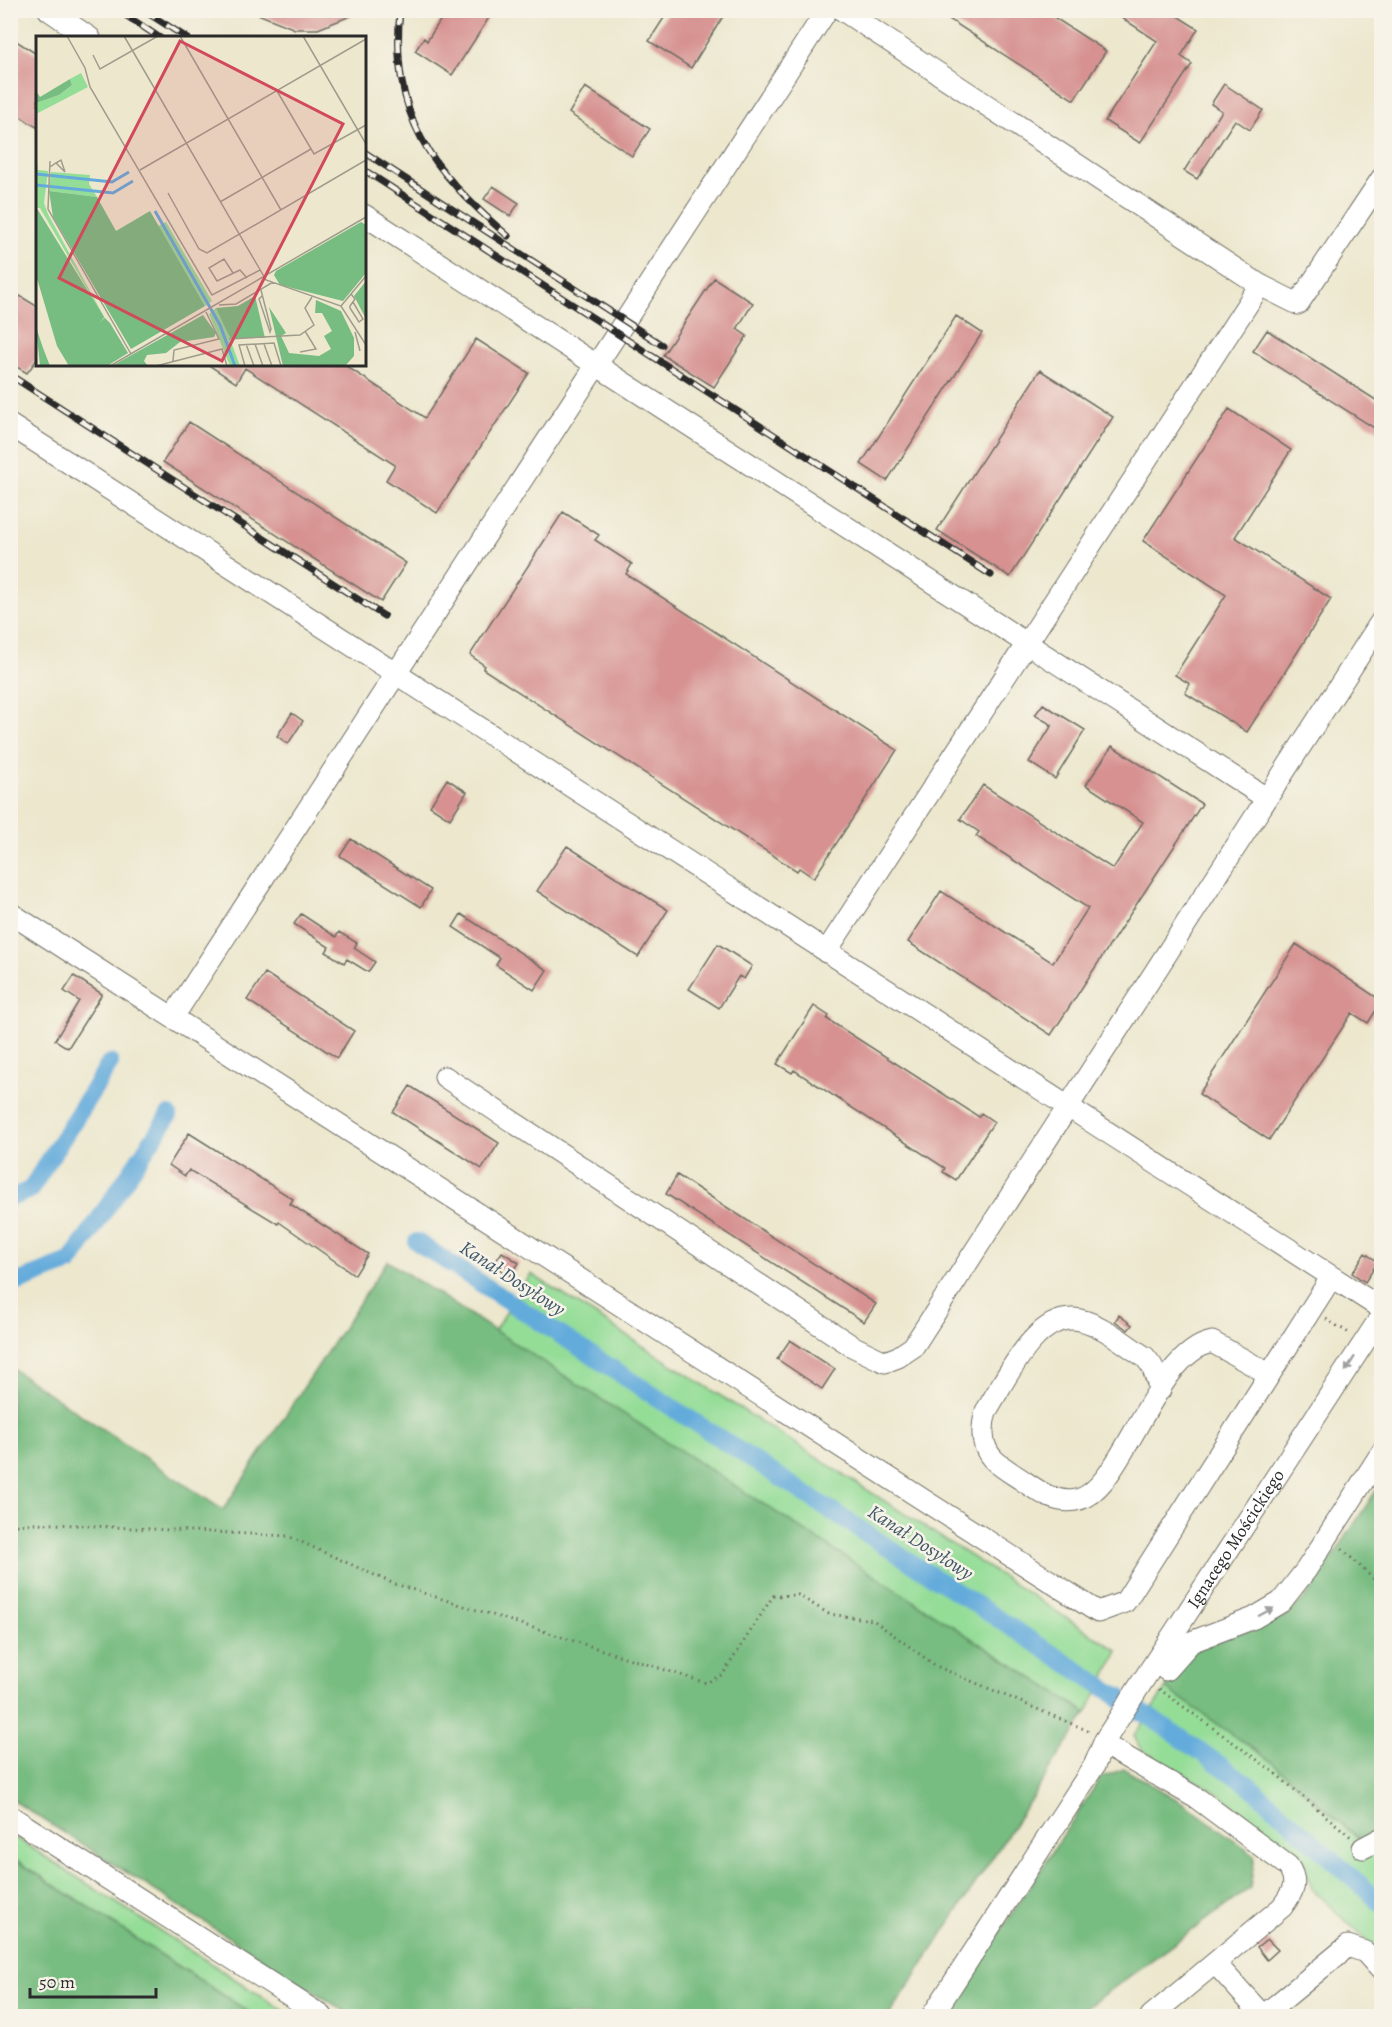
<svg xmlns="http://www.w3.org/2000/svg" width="1392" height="2027" font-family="Alegreya,serif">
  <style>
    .green { fill: #94dd97; stroke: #608461; stroke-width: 1.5 }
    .forest { fill: #77bc80; stroke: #517456; stroke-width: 1.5 }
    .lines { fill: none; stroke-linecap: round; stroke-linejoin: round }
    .canal { stroke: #64abdb; stroke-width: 18 }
    .building { fill: #d69190 }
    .minor-casing { stroke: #6f6d64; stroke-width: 23 }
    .path { stroke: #6f6d64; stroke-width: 3; stroke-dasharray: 1.5 4.5; stroke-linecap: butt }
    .minor { stroke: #fff; stroke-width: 21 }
    .rail-casing { stroke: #2b2b2b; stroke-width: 7 }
    .rail { stroke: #f7f3e8; stroke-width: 4.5; stroke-dasharray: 14; stroke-linecap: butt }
    .oneway { fill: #a0a0a0 }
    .labels { text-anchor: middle; stroke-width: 5; stroke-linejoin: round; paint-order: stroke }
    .street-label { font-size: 18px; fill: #2b2b2b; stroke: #f7f3e8 }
    .water-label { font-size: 20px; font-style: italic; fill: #3f5869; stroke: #f7f3e8 }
    .inset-river { fill: none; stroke: #64abdb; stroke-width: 3 }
    .inset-road { fill: none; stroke: #9f9c8c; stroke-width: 1.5 }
    .view { fill: #d1495b; fill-opacity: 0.15; stroke: #d1495b; stroke-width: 3 }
    .inset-edge { fill: none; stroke: #2b2b2b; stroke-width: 3 }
  </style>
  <rect width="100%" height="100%" fill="#f7f3e8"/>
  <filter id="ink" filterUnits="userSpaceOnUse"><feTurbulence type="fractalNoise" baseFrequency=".0167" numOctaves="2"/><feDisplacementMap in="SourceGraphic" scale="12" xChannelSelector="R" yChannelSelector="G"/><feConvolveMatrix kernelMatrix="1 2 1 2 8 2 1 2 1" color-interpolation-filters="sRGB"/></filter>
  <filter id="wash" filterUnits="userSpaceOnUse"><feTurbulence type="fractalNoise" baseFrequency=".008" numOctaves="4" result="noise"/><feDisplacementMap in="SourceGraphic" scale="24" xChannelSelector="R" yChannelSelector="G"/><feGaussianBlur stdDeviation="1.35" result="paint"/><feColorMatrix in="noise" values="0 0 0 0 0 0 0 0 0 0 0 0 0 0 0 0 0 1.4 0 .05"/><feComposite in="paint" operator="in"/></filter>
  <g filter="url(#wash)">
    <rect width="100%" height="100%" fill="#ece7cd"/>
    <path class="green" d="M531,1274l587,377 -31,62 -593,-382z
      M1166,1688l103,72 112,99v95l-69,-65 -8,-27 -86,-69 -77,-43 -7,-14z
      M10,1834l282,182h-37l-244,-159z"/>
    <path class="forest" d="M387,1261l700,452 -198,303h-537l-341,-217v-431l212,142z
      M1381,1483v351l-17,9 -95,-83 -103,-72 8,-21 19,-17 91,-33 24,-22z
      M1124,1769l59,34 72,52 -5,33 -175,128h-130l156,-239z
      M10,1857h1l244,159h-244z"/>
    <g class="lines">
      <path class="canal" d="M10,1198l20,-8 80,-127
        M417,1242l751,487 82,57 132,118
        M10,1285l60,-23 99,-147"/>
    </g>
    <g id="blocks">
      <path class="building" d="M248,10h115v1l-45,18h-23z
        M447,10h6l9,6 3,-6h29l-42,65 -37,-24 9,-13 3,3z
        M669,10h58l-36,58 -42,-27z
        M935,10h108l63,41 -32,49z
        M1110,10h58l30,19 -17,27 11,8 -52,79 -35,-22 52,-80z
        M10,37l28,18v73l-28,-18z
        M1224,84l39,26 -13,20 -15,-10 -38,59 -13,-8 38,-60 -11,-7z
        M585,87l65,42 -18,27 -63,-43z
        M493,186l26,17 -9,13 -26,-17z
        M714,278l39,25 -16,26 10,7 -33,51 -51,-32z
        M10,290l28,17v51l-11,15 -17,-10z
        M956,316l26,17 -95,148 -26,-17z
        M1267,330l115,74v29l-129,-82z
        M476,339l53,34 -92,140 -51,-33 9,-15 -150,-97 -9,15 -29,-19h136l82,54z
        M1040,370l73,47 -103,160 -73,-47z
        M1229,409l62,41 -56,87 96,62 -84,133 -62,-39 5,-9 -15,-9 51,-80 -83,-54z
        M189,422l217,141 -25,39 -218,-140z
        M563,512l36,23 -4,5 37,24 -6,10 271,176 -83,128 -15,-10 -2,3 -314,-202 2,-3 -15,-11z
        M1043,704l42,26 -30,49 -26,-17 23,-37 -17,-10z
        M292,713l11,8 -15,23 -11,-8z
        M1112,746l90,58 -151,231 -143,-93 33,-51 112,72 35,-55 -112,-72 3,-4 -19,-13 23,-34 130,84 30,-47 -57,-37z
        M447,779l20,13 -17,27 -20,-13z
        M351,839l80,51 -10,17 -81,-51z
        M567,846l101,64 -30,47 -101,-66z
        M301,914l35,23 3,-5 18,11 -3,5 21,14 -7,10 -21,-13 -3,4 -18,-11 3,-5 -35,-23z
        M461,914l86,56 -13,20 -38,-25 4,-7 -47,-31z
        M718,944l34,22 -8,13 -5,-3 -20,32 -30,-19z
        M1296,944l86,57 -14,22 -16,-10 -83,127 -70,-46z
        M265,973l89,58 -17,27 -90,-58z
        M74,976l28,18 -34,54 -13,-8 24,-39 -15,-10z
        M814,1006l15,10 -2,3 152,98 2,-4 13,9 -38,58 -13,-8 2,-4 -151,-98 -2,3 -15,-9z
        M410,1086l89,57 -17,26 -89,-57z
        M189,1133l104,66 -3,5 78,50 -13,21 -76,-53 -1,2 -89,-54 -4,6 -16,-11z
        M677,1175l199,129 -12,18 -198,-128z
        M502,1252l17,11 -9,13 -17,-11z
        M1365,1253l13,9 -13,20 -13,-9z
        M1119,1315l13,10 -4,5 -13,-9z
        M790,1340l45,29 -13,20 -45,-30z
        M1267,1939l11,11 -11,10 -10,-13z"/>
    </g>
  </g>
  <g filter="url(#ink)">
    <use href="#blocks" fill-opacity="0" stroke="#6f6d64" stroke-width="1.5"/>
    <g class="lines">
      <g class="minor-casing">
        <g id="minor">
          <path d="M49,10l41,28"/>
          <path d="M842,10l418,275 38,19 84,-126"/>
          <path d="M364,215l902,583"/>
          <path d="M10,425l1372,884"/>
          <path d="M10,913l1088,699 27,-10 206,-324"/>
          <path d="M826,952l434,-667"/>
          <path d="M173,1017l654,-1007"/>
          <path d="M445,1077l407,269 33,16 13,-5 15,-10 469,-727"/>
          <path d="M1160,1390l-8,-24 -7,-9c-19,-12 -42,-32 -65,-37 -44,-10 -74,60 -94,91 -5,18 -5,37 9,50 8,7 18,13 27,19 16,11 33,24 54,20 47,-8 77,-146 136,-158l57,32"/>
          <path d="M1166,1670l25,-28 63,-24 27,-16 25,-32 76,-118"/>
          <path d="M1112,1749l86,50 90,67c11,17 5,26 -6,41l-131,109"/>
          <path d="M10,1816l312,200"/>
          <path d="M1363,1848l19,-10"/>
          <path d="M1215,1963l48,53 85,-70 17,6 17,19"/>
          <path id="s1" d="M932,2016l162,-250 11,-26 37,-58 240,-367"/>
        </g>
      </g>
      <path class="path" d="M1376,1284l6,-9
        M1326,1319l23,14
        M10,1526l25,-3 253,13 104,47 314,100 17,-9 50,-78 25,-1 31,19 44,6 63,46 155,66
        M1342,1549l40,38
        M1159,1689l111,80 81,68"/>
      <use href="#minor" class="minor"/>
      <g class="rail-casing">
        <path id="rail" d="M118,10l42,28
          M143,10l44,28
          M400,10c-10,107 31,160 108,226
          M364,152l298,193
          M364,170l627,405
          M10,375l374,241"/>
      </g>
      <use href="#rail" class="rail"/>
    </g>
    <defs><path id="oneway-solid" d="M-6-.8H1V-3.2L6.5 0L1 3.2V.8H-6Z" transform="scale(1.5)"/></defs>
    <g class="oneway">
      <use href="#oneway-solid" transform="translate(1350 1364) rotate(123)"/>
      <use href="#oneway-solid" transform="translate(1266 1612) rotate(-28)"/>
    </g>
  </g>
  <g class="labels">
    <g class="street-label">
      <text dy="6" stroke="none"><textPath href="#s1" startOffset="566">Ignacego Mościckiego</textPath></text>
    </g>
    <g class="water-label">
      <text transform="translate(513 1278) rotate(33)" y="7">Kanał Dosyłowy</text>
      <text transform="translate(921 1542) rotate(33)" y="7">Kanał Dosyłowy</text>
    </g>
  </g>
  <g transform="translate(36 36)">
    <rect width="330" height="330" fill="#ece7cd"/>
    <path d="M45,37l7,14 -52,27v-11l23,-8 13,-10 -2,-6zM0,121l2,13 10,1 -4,32 4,11 60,110 -3,-4 -6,3 -10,-31 -49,-84h-3zM15,136l39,3 -1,9 8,13 -48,-6zM130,186l46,79 -7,5 -47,-80zM180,272l8,15 16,43h-10l-21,-52z" fill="#94dd97"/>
    <path d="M34,43l2,6 -13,10 -23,8v-12l4,6zM13,155l48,6 19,34 34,-20 55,95 -74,43 -78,-132zM0,171l68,110 -5,6 6,-5 5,5 18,30 -21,13h-38l-12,-20 -21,-71zM325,186l5,3v48l-23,28 -63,-16 -6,-10 2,-4zM330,245v38l-12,-23zM219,260l10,42h-35l-14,-30 22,-2zM280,264l25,11 13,27v18l-9,10h-62l-14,-59 17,26 -5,3 8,17 30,3 12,-7 -7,-13 8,-5 -10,-18h-7zM167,279l13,18 -2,4 -34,5 -14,11 -19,2 -3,6 4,5h-36zM0,291l7,21 7,18h-10z" fill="#77bc80"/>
    <path class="inset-river" d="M0,138l76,8 17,-10M0,149l77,8 20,-12M119,175l65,114 15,41"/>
    <path class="inset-road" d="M31,0l18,32 5,19 122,208 48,-25M88,0l142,244 75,26 25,39M144,0l101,174M267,0l63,108M57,19l7,14 58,-33M241,55l37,63 52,-29M14,125l-2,48 83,145M14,131l6,-4 5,-3 4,12 -9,-9M104,134l226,-131M132,157l31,56 8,4 159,-93M184,166l91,-53M197,237l-9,-14 -15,9 8,13 23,-11 7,8M225,254l2,8 8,31 -1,3 -11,-33 3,-3M315,258l4,5 -5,7v2l9,14 4,-3 -10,-17M183,269l17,-1 37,-22M305,270l25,-30M319,296l5,19M193,303l71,-4 14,-10 -9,-17 7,-11M210,308l8,22M219,308l8,22M228,308l8,22M264,316l16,-3 -11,-18M137,325l1,-11 45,-11 -13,-27M74,330l256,-149M120,330l66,-17 5,17M209,330l-6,-21 35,-2 7,23"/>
    <path class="view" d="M144,5l163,83 -121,237 -163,-83z"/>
    <rect width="330" height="330" class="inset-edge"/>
  </g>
  <rect width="1392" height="2027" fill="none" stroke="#f7f3e8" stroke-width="36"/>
  <path d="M30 1988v9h126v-9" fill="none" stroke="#2b2b2b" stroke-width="3"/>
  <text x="39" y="1988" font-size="18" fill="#2b2b2b" stroke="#f7f3e8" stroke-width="4.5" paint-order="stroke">50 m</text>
</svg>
